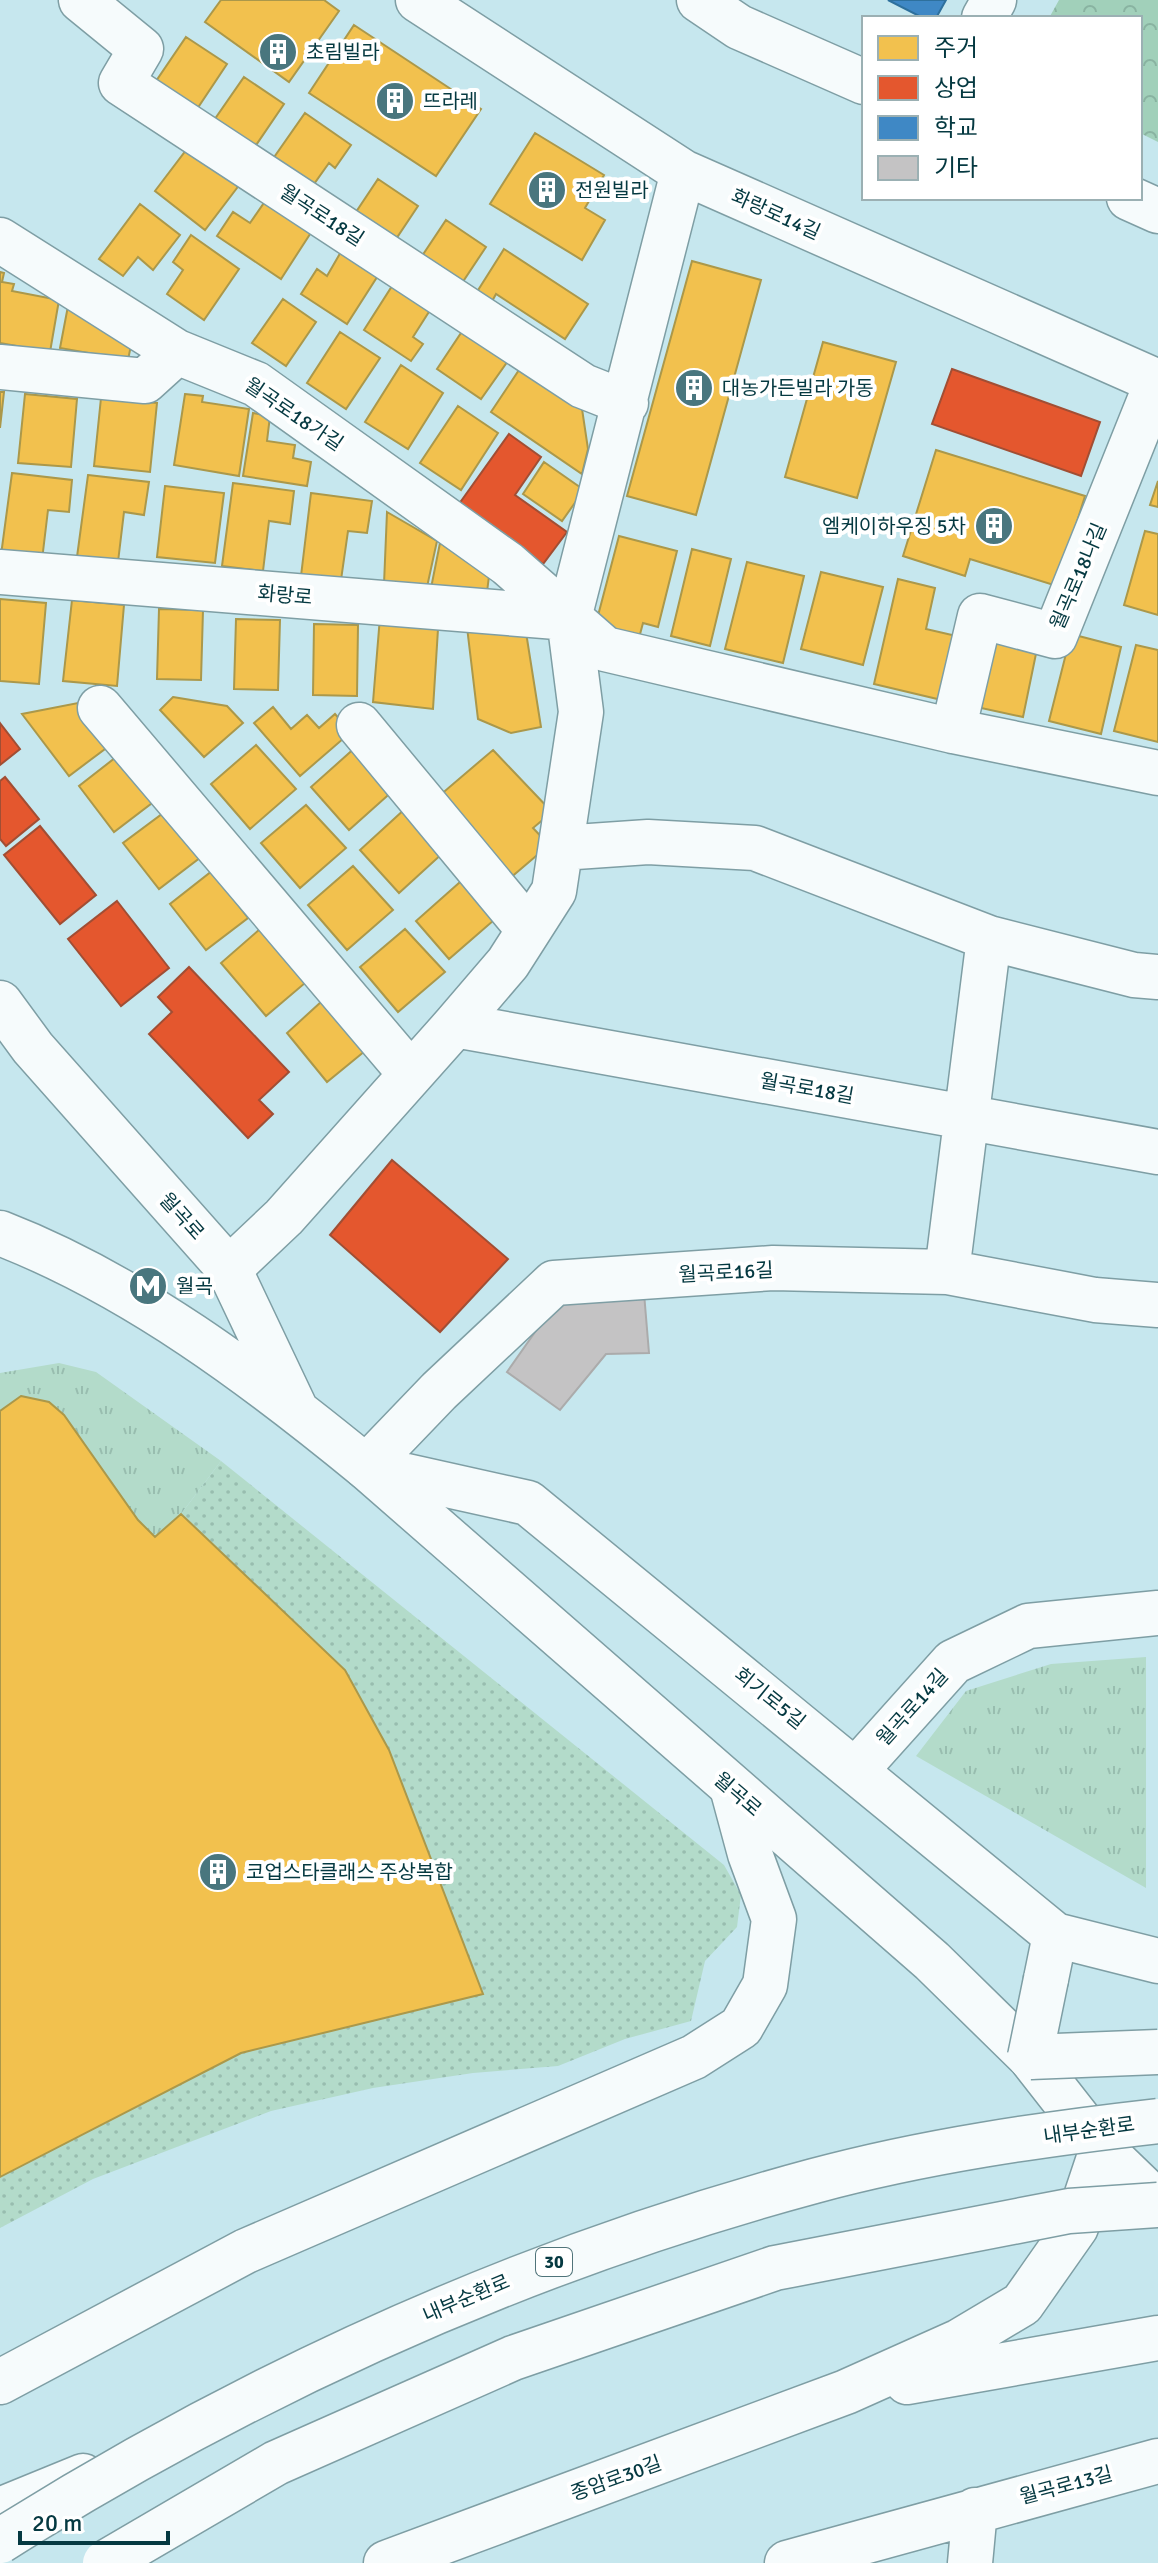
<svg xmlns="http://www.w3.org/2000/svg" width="1158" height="2563" font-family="Signika,'Noto Sans KR',sans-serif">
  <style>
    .grass { fill: url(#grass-tufts) }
    .forest { fill: url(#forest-crowns) }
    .park { fill: url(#park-dots) }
    .pier { fill: #c6e7ee }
    .homes { fill: #f2c14e; stroke: #ab984a; stroke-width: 2 }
    .shops { fill: #e4572e; stroke: #a14e34; stroke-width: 2 }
    .schools { fill: #3f88c5; stroke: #2e709d; stroke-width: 2 }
    .building { fill: #c4c3c4; stroke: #ababab; stroke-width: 2 }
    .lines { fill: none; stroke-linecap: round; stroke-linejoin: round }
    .minor-casing { stroke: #7e9ea4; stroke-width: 47 }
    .major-casing { stroke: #7e9ea4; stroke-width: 47 }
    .highway-casing { stroke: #7e9ea4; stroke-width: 47 }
    .minor { stroke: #f6fbfc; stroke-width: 44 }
    .major { stroke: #f6fbfc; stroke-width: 44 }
    .highway { stroke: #f6fbfc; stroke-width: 44 }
    .major-bridge-casing { stroke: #7e9ea4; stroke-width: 47; stroke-linecap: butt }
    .highway-bridge-casing { stroke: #7e9ea4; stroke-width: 47; stroke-linecap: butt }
    .major-bridge { stroke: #f6fbfc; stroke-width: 44 }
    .highway-bridge { stroke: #f6fbfc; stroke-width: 44 }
    .labels { text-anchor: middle; stroke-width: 8; stroke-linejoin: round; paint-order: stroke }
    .shield { fill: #fff; stroke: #50747a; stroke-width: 2 }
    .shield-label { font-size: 18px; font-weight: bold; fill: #053941 }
    .poi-label { font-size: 20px; fill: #053941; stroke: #fff; text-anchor: start }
    .street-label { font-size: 20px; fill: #053941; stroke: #fff }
  </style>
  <defs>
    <pattern id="grass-tufts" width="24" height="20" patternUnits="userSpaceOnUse" patternTransform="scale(2)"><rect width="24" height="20" fill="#b3dbca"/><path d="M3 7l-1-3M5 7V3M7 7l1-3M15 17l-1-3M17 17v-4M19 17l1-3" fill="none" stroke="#98bdaf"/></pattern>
    <pattern id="forest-crowns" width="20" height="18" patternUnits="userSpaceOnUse" patternTransform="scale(2)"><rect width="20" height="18" fill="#a1d0ba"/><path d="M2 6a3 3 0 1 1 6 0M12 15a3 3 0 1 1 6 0" fill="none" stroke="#89b3a1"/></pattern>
    <pattern id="park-dots" width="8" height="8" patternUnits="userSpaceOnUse" patternTransform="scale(2)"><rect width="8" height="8" fill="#b3dbca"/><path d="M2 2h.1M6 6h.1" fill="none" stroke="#98bdaf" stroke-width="1.8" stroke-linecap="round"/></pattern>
  </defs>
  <rect width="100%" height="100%" fill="#c6e7ee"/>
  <path class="grass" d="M59,1363l37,9 125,89 -40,53 -26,23 -17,-17 -74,-105 -15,-13 -49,9v-38z
    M1146,1657v231l-230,-132 50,-65 85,-27z"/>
  <path class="forest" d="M1059,0h99v142l-18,-9v-115h-91z"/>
  <path class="park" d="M221,1461l503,404 17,30 -4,32 -32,34 -14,60 -66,18 -67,27 -85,7 -100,15 -102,23 -178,68 -93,49v-51l241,-124 242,-60 -94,-243 -44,-80 -164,-156z"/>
  <path class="pier" d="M1158,2128v39l-270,52 -145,41 -627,275 -52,28h-64v-6l116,-70 403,-196 376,-113z"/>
  <path class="homes" d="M221,0h103l15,11 -50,71 -84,-60z
    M354,25l127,84 -45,67 -127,-83z
    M186,37l41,27 -34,51 -41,-28z
    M244,77l40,27 -34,50 -40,-28z
    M305,113l46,32 -16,23 -6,-5 -20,28 -39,-28z
    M535,133l69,42 -19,33 20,12 -23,40 -92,-56z
    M190,145l50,39 -35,46 -50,-39z
    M378,179l40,27 -24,36 -40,-27z
    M266,200l46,31 -31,48 -64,-43 16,-24 17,11z
    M140,204l40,31 -27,35 -15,-13 -15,19 -24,-17z
    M446,220l40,27 -24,36 -40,-27z
    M191,235l48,34 -35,51 -37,-26 16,-24 -10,-8z
    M504,249l84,55 -23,35 -69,-45 -6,11 -15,-10z
    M342,250l37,24 -32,50 -46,-30 16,-25 10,7z
    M692,261l69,19 -65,235 -69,-19z
    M0,272l4,1 -2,9 12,2 -2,7 47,9 -9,52 -50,-9z
    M394,283l38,24 -19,30 10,7 -12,17 -47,-31z
    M283,299l33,23 -30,44 -34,-23z
    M68,306l64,34 -4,20 -68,-12z
    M465,327l45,31 -29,41 -44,-30z
    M340,332l40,26 -34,51 -39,-26z
    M823,342l73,20 -39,136 -72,-21z
    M523,364l58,38 7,47 -6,25 -91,-62z
    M401,365l42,28 -35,56 -43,-27z
    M0,392h4l-4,36z
    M25,394l52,5 -6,68 -53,-4z
    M185,394l18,2 -1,6 47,7 -10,67 -65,-11z
    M101,398l56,5 -7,69 -56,-6z
    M458,406l40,27 -37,57 -41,-27z
    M253,413l17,3 -3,25 28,4 -2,13 18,4 -4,24 -64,-10z
    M936,450l149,46 -28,90 -87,-27 -5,17 -62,-20z
    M544,462l40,28 -22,31 -39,-27z
    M12,473l60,7 -3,32 -21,-2 -6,50 -41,-5z
    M88,475l61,7 -5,33 -20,-3 -6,50 -41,-5z
    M1158,481v26l-8,-2z
    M233,483l61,8 -4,33 -21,-3 -6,50 -41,-5z
    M165,486l59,7 -9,70 -58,-6z
    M311,493l61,8 -5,32 -19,-2 -7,49 -40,-4z
    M387,512l50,29 -10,46 -43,-3z
    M1145,531l13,3v81l-34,-10z
    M619,536l58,15 -19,76 -15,-4 -4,15 -44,-11z
    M440,543l49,33 -2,16 -56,-4z
    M692,549l39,10 -21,87 -39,-10z
    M747,562l57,14 -21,87 -58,-14z
    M821,572l62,15 -20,78 -62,-16z
    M898,579l37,9 -9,41 39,9 -15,64 -76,-18z
    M0,599l46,4 -7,81 -39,-3z
    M72,600l52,5 -7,81 -54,-5z
    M159,609l44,1 -2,70 -44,-1z
    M380,617l58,12 -5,80 -60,-7z
    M236,619l44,1 -2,70 -44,-1z
    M314,624l44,1 -1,71 -44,-1z
    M525,626l16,101 -30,6 -33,-14 -11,-92z
    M987,633l51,11 -15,73 -51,-11z
    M1071,634l50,13 -20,87 -52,-13z
    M1136,645l22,5v92l-44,-11z
    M173,697l54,9 16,17 -39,34 -44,-47z
    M83,702l30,41 -44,33 -47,-62z
    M273,707l18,22 16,-14 12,13 16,-14 16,18 -51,44 -46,-53z
    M256,745l40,44 -46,40 -39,-45z
    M357,746l38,43 -46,41 -38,-43z
    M493,750l59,62 -19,16 16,17 -40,34 -70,-83z
    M120,754l36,46 -42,32 -35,-46z
    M306,805l40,43 -46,40 -39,-45z
    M406,808l38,44 -45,41 -39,-43z
    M166,811l35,46 -42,32 -36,-46z
    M353,866l40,44 -46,40 -39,-45z
    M212,871l36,47 -42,32 -36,-46z
    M468,875l33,39 -52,45 -33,-38z
    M260,929l45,54 -39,33 -45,-53z
    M405,929l40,43 -47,40 -38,-45z
    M321,1002l44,49 -38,31 -40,-49z
    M21,1396l28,6 15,13 74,105 17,17 26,-23 164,156 44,80 94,244 -242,59 -241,124v-766z"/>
  <path class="shops" d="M952,369l148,53 -19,54 -149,-52z
    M509,434l32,23 -26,38 52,37 -24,32 -84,-60z
    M0,723l20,26 -20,16z
    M5,777l34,42 -33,27 -6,-7v-58z
    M40,826l56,69 -36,29 -56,-69z
    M117,901l52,67 -48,38 -53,-67z
    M189,967l100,105 -30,28 14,14 -25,24 -99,-104 23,-22 -14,-15z
    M392,1160l116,99 -68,73 -110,-97z"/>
  <path class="schools" d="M888,0h58l-10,18h-13z"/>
  <path class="building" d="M644,1293l5,60 -43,1 -46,56 -53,-38 52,-74z"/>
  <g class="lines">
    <g class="minor-casing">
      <path id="minor" d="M81,0l60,49 -20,34 462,303 43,17
        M418,0l265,172 475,210
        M699,0l40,27 125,55
        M984,18l10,-18
        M1129,198l29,13
        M0,240l177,112 79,32 252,180 97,85 348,82 205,42
        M0,367l145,14 32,-29
        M0,572l569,46
        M100,708l309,364
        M359,725l170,205
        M953,731l27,-115 75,20 102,-254
        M561,848l87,-6 107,6 234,90 145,37 24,2
        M455,1025l703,127
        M229,1269l55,-52 171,-192 53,-62 46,-72 27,-179 -12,-94 114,-446
        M947,1272l42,-334
        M366,1467l162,36 527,432 103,26
        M366,1467l73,-76 115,-108 219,-15 174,4 148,28 63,5
        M857,1769l96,-107 75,-36 130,-13
        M0,2382l246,-131 448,-194 47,-30 24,-42 9,-66 -24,-65 -17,-63
        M787,2563l371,-102
        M970,2563l5,-53"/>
    </g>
    <g class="major-casing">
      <path id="major" d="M0,1003l33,45 196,221 66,139
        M0,1233c134,52 255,143 366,234l566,494 98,96 72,92 56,54
        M1046,1979l9,-44
        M907,2382l251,-44
        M386,2563l460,-171 114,-51 62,-37 54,-77 26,-78"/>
    </g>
    <g class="highway-casing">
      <path id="highway" d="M0,2510l83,-34"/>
    </g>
    <use href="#minor" class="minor"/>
    <use href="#major" class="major"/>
    <use href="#highway" class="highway"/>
    <g class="major-bridge-casing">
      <path id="major-bridge" d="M1030,2057l16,-78"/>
    </g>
    <g class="highway-bridge-casing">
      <path id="highway-bridge" d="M1030,2057l128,-5
        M0,2541c253,-159 525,-282 814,-360 111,-30 229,-47 344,-60
        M105,2563l171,-100 237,-105 262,-90 294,-57 89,-6"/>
    </g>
    <use href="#major-bridge" class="major-bridge"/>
    <use href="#highway-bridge" class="highway-bridge"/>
  </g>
  <defs>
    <g id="building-disc" transform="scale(2)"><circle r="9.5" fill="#49767e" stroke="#fff"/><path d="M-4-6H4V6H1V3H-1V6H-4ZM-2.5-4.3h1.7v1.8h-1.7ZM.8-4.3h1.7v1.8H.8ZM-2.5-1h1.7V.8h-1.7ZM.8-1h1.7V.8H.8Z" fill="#fff"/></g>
    <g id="metro-disc" transform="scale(2)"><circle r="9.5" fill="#49767e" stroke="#fff"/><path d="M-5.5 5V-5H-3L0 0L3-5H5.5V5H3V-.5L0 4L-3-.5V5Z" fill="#fff"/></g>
  </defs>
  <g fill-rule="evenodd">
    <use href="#building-disc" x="278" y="52"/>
    <use href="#building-disc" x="395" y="101"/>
    <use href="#building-disc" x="547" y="190"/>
    <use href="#building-disc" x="694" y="388"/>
    <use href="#building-disc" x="994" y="526"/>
    <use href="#metro-disc" x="148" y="1286"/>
    <use href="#building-disc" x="218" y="1872"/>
  </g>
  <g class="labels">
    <rect class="shield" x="536" y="2248" width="36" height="28" rx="6"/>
    <g class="shield-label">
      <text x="554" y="2268">30</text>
    </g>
    <g class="poi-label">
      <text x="306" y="59">초림빌라</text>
      <text x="423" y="108">뜨라레</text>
      <text x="575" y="197">전원빌라</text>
      <text x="722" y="395">대농가든빌라 가동</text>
      <text x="966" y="533" text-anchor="end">엠케이하우징 5차</text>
      <text x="176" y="1293">월곡</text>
      <text x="246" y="1879">코업스타클래스 주상복합</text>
    </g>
    <g class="street-label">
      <text transform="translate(776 214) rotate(24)" y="7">화랑로14길</text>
      <text transform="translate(322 215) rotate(33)" y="7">월곡로18길</text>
      <text transform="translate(294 414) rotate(34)" y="7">월곡로18가길</text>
      <text transform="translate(1078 576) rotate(-67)" y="7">월곡로18나길</text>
      <text transform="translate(285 595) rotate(5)" y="7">화랑로</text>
      <text transform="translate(807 1088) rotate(10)" y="7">월곡로18길</text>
      <text transform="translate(182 1216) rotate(48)" y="7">월곡로</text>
      <text transform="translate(726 1272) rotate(-3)" y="7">월곡로16길</text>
      <text transform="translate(770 1698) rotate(39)" y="7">회기로5길</text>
      <text transform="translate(912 1707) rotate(-48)" y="7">월곡로14길</text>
      <text transform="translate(738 1794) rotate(41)" y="7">월곡로</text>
      <text transform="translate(1089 2130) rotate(-8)" y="7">내부순환로</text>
      <text transform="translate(466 2298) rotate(-23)" y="7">내부순환로</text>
      <text transform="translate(616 2478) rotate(-20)" y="7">종암로30길</text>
      <text transform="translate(1066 2485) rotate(-15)" y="7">월곡로13길</text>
    </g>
  </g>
  <rect x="862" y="16" width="280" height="184" fill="#ffffff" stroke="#9bb0b3" stroke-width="2"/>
  <rect x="878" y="36" width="40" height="24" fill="#f2c14e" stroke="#9bb0b3" stroke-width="2"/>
  <text x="934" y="56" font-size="24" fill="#053941">주거</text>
  <rect x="878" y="76" width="40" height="24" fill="#e4572e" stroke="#9bb0b3" stroke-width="2"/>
  <text x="934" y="96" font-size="24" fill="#053941">상업</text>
  <rect x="878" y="116" width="40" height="24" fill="#3f88c5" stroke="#9bb0b3" stroke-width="2"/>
  <text x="934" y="136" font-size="24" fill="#053941">학교</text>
  <rect x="878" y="156" width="40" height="24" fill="#c4c3c4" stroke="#9bb0b3" stroke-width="2"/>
  <text x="934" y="176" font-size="24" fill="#053941">기타</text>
  <path d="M20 2531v12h148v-12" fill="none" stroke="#053941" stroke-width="4"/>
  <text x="32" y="2531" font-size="24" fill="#053941" stroke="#ffffff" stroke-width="6" paint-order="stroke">20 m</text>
</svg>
